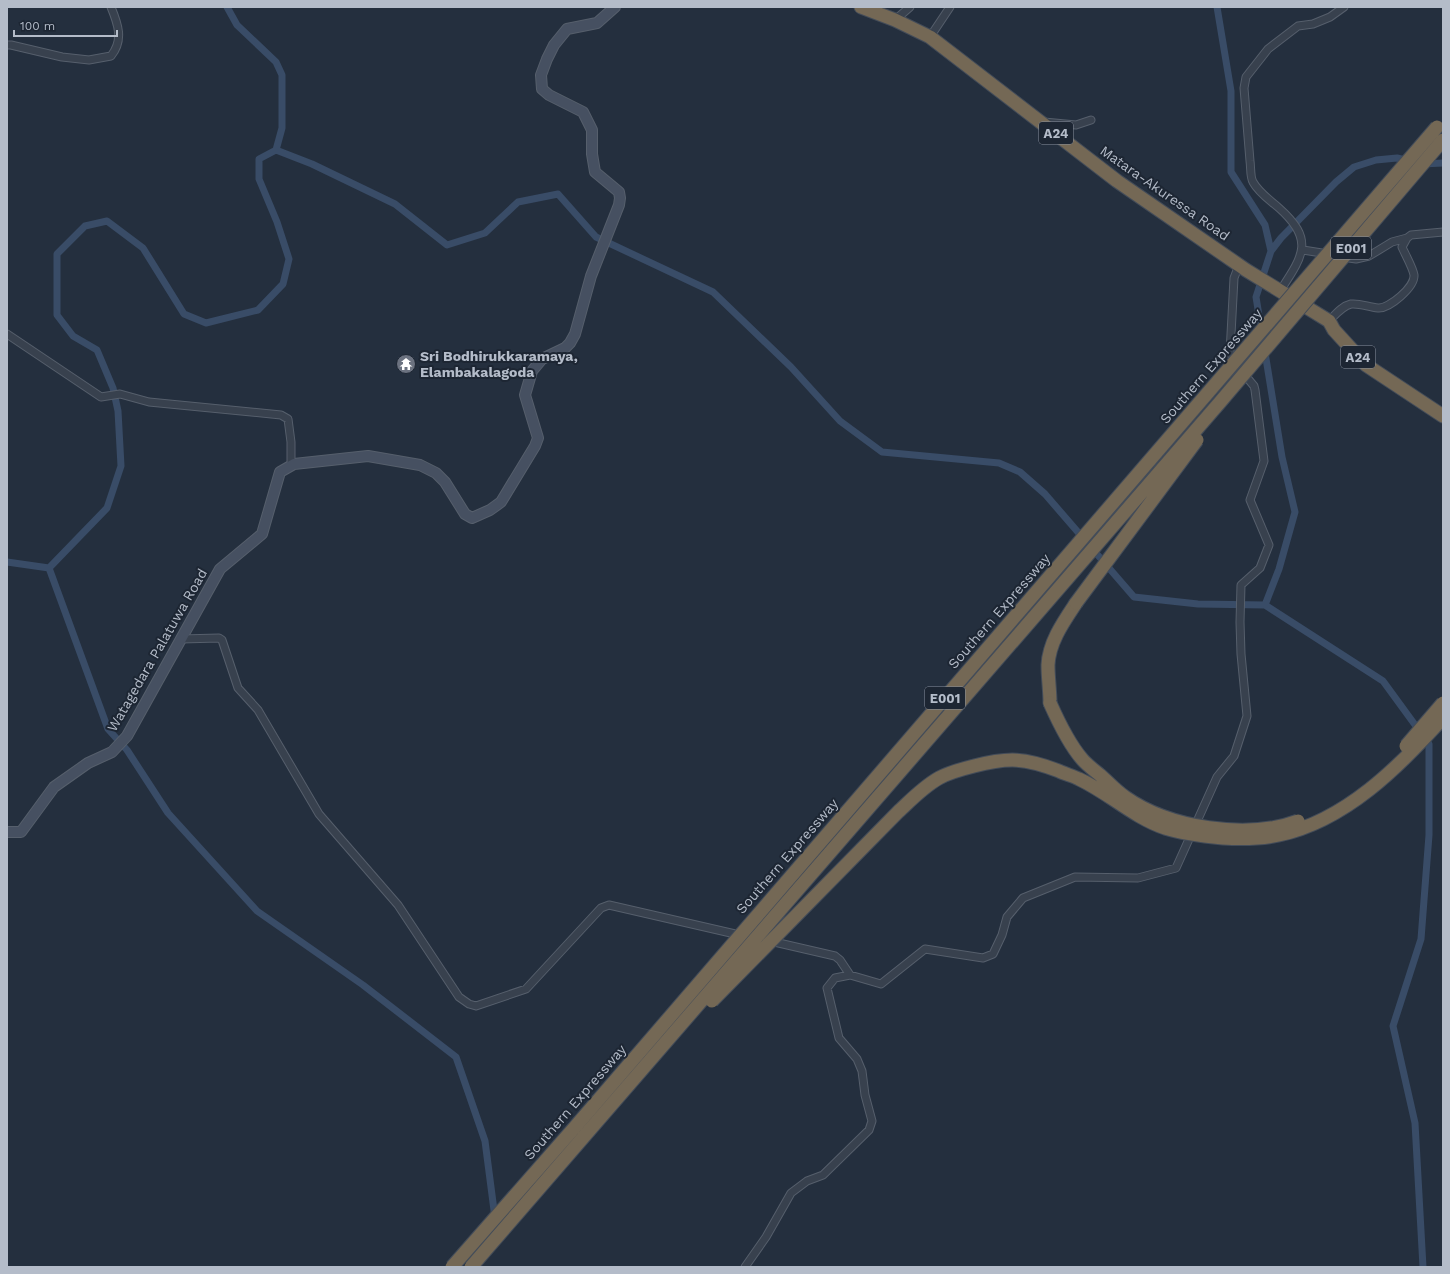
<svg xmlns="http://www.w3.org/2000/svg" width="1450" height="1274" font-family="'Work Sans',sans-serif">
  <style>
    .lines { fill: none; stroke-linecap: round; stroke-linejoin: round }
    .canal { stroke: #394c67; stroke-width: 7 }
    .street-casing { stroke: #565f6c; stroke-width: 9 }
    .secondary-casing { stroke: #565f6c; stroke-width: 12 }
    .highway-casing { stroke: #434c59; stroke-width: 15 }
    .street { stroke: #38414e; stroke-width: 7 }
    .secondary { stroke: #465061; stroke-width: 10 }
    .highway { stroke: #746855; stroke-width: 13 }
    .highway-bridge-casing { stroke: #434c59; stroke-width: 15; stroke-linecap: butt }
    .highway-bridge { stroke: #746855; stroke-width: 13 }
    .labels { text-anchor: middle; stroke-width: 4; stroke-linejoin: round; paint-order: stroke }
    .shield { fill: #1d2633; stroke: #878f9c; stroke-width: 1 }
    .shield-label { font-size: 13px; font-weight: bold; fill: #b4bcc9 }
    .street-label { font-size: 14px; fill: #b4bcc9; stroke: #1d2633 }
    .poi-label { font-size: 14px; font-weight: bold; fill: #b4bcc9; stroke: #1d2633; text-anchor: start }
  </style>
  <rect width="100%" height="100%" fill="#242f3e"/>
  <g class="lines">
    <path class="canal" d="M227,7l10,18 39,37 6,13v53l-6,22
      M1217,7l14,84v81l34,53 6,26 -15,46 26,160 13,55 -16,57 -14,36
      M1422,164l21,-1
      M1271,251l10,-13 55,-56 18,-15 22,-7 21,-2 13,3
      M7,562l42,6 59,161 19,21 41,63 89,98 106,74 93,72 29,84 10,77
      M49,568l58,-60 14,-42 -3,-55 -5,-23 -16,-38 -24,-14 -16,-21v-61l28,-28 22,-5 36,27 41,66 22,9 52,-13 25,-26 6,-25 -12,-37 -18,-43v-20l17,-9 36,14 83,40 52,41 38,-12 33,-31 40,-8 38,43 117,55 78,75 49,54 42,31 117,11 21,9 25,22 89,103 64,7 67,1 118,76 46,63v91l-8,104 -28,87 22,97 8,144
      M473,1258l11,-20"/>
    <g class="street-casing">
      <path id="street" d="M895,20l15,-13
        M930,37l20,-30
        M7,45h4l51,12 27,3 22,-4c13,-16 7,-32 0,-49
        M1044,122l32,3 15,-5
        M1303,250l25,4
        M1342,257l14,2 13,-3 23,-14 15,-4
        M1280,291c23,-35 35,-51 -1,-83 -9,-8 -20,-15 -26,-26 -3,-5 -2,-15 -3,-21 -2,-24 -4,-48 -6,-73l2,-11 22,-28 30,-23 15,-2 17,-7 14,-10
        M1329,321c6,-6 13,-15 22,-17 9,-1 17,3 27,4 11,1 37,-21 36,-33 -1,-7 -9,-21 -12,-28l5,-9 4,-3 32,-3
        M7,334l94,63 19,-3 29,8 132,13 7,4 3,23v19l3,3
        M181,639l38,-1 3,2 16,48 20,22 61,104 79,91 61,92 10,7 7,2 50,-17 75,-81 8,-3 148,34
        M770,941l65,15 5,4 10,15
        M745,1267l21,-30 25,-44 16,-12 16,-6 46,-45 3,-9 -7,-26 -3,-24 -5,-12 -18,-21 -12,-50 8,-10 15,-3 31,9 44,-35 58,9 10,-4 9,-19 5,-18 16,-19 52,-21 63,1 38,-10 41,-91 17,-21 13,-40 -6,-62 -1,-32 1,-37 19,-17 9,-23 -19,-45 14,-39 -9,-71 -1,-4 -15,-18 -9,-15 4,-75 5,-13"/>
    </g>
    <g class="secondary-casing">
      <path id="secondary" d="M7,832h14l33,-45 34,-24 24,-11 15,-16 93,-167 42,-35 18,-62 14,-8 74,-8 52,9 16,8 9,9 20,32 7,4 18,-8 11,-8 34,-56 3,-8 -13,-43 7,-24 10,-12 23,-11 5,-5 5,-9 16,-58 28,-71 1,-7 -1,-6 -24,-20 -3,-18v-24l-9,-18 -34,-17 -7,-6 -1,-14 6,-16 7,-14 13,-16 30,-6 18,-16"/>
    </g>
    <g class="highway-casing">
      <path id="highway" d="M861,7l34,13 35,17 187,144 129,89 83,51 5,9 32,35 77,51
        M1050,703c0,-12 -2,-25 -2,-38 1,-23 16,-44 28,-62"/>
    </g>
    <use href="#street" class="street"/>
    <use href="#secondary" class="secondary"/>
    <use href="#highway" class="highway"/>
    <g class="highway-bridge-casing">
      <path id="highway-bridge" d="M1076,603l121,-163
        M1050,703c8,18 19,41 32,56 5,6 12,11 18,16 8,7 16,16 25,22 44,31 122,43 173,24
        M1406,746l37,-43
        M712,1001l186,-189c13,-12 25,-25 41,-34 11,-6 23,-9 35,-12 35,-9 51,-8 85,5 6,3 14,5 20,8 30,14 54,38 86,49 19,6 38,8 58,10 18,1 38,1 56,-3 66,-14 120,-68 164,-117
        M452,1267l123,-140 862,-1000
        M471,1267l750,-866 222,-261"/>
    </g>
    <use href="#highway-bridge" class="highway-bridge"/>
  </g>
  <defs>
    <g id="temple-disc" transform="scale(1)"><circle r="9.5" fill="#6b7280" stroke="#1d2633"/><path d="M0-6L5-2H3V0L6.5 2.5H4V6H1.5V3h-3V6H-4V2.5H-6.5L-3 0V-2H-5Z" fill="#fff"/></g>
  </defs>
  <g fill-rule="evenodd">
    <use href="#temple-disc" x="406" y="364"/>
  </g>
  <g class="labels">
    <g class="shield">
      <rect x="1039" y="122" width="34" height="22" rx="3"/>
      <rect x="1331" y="237" width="40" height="22" rx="3"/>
      <rect x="1341" y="346" width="34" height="22" rx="3"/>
      <rect x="925" y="687" width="40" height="22" rx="3"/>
    </g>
    <g class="shield-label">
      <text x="1056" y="138">A24</text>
      <text x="1351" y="253">E001</text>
      <text x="1358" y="362">A24</text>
      <text x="945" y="703">E001</text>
    </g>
    <g class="street-label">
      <text transform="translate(1165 193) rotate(35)" y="5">Matara-Akuressa Road</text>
      <text transform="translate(1211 366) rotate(-49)" y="5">Southern Expressway</text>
      <text transform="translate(999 611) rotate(-49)" y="5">Southern Expressway</text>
      <text transform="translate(157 650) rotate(-60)" y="5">Watagedara Palatuwa Road</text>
      <text transform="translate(787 856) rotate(-49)" y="5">Southern Expressway</text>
      <text transform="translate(575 1102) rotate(-49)" y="5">Southern Expressway</text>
    </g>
    <g class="poi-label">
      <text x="420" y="361">Sri Bodhirukkaramaya,<tspan x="420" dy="16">Elambakalagoda</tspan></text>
    </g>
  </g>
  <rect width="1450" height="1274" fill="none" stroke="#b4bcc9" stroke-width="16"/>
  <path d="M14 30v6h103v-6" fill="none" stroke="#b4bcc9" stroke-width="2"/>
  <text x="20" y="30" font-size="12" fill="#b4bcc9" stroke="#1d2633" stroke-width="3" paint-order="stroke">100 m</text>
</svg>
